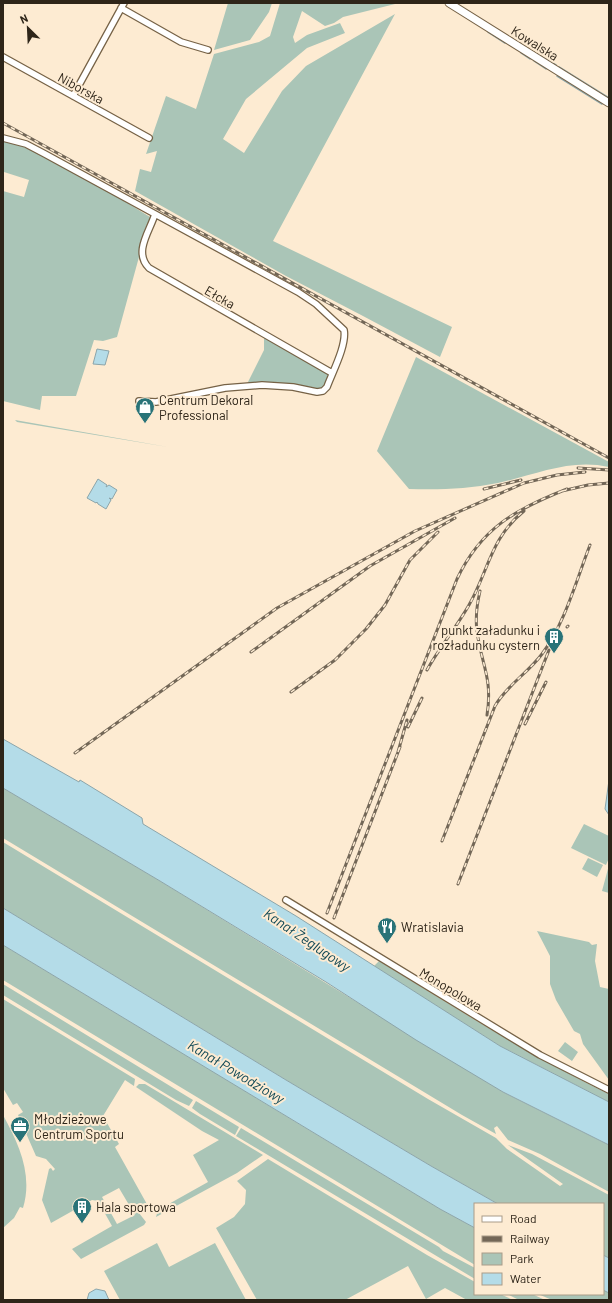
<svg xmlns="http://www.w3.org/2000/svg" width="612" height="1303" font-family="Barlow,sans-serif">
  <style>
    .green { fill: #aac5b7; fill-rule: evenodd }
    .water { fill: #b4dce8; stroke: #8ca5aa }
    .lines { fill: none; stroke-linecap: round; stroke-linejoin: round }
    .stream { stroke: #8ca5aa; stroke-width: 1.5 }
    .minor-casing { stroke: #766246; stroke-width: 8 }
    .tertiary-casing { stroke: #766246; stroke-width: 9 }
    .minor { stroke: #fff; stroke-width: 5.5 }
    .tertiary { stroke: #fff; stroke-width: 7 }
    .rail-casing { stroke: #736757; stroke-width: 3 }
    .rail { stroke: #fdebd2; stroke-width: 1.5; stroke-dasharray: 4.5; stroke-linecap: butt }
    .labels { text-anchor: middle; stroke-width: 4; stroke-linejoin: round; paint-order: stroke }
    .street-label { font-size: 13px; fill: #2e2519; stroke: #fdebd2 }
    .poi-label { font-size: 13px; fill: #2e2519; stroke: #fdebd2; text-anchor: start }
    .water-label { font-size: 14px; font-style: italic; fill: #0f4855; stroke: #fdebd2 }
  </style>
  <rect width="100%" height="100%" fill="#fdebd2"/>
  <path class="green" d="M228,3h44l-3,9 -19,28 -36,10z
    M280,3h119l-56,14 -9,6 -9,3 -23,-15 -9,26 2,6 12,-8 33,-12 5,10 -38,15 -61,51 -23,40 21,14 38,-62 24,-25 89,-52 -122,227 179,86 -12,30 -77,-41 -77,-40 -151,-85 5,-22 11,3 6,-21 -11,3 20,-58 30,13 18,-55 45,-12 11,-6z
    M3,141l28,8 77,42 42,26 -33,120 -14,4 -9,-1 -18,56h-34l-2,14 -37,-9v-210l21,6 5,-17 -25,-8z
    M264,338l64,36v6l-4,7 -8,2 -48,-7 -21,2 17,-34z
    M416,357l193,105v5c-39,-9 -74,8 -111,16 -30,6 -59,7 -89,6l-32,-38z
    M15,420l153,27 -151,-25z
    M3,788l157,93 343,211 106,53v47l-69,-38 -32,-14 -11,-14 -3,2 2,6 -34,-19 -459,-277z
    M584,824l25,12v22l-3,7 -35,-17z
    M3,842l425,257 68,39 11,11 53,37 3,-2 -55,-39 24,9 77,41v63l-6,-3v-51h-105l-67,-38 -145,-86 -283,-172z
    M588,858l15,7 -6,12 -15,-8z
    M609,865v28l-7,-2z
    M537,931l52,11 3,3 5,-1 -2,17 5,26 9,2v91l-26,-36 -3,-10 -6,-3 -18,-31 -6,-16v-28z
    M3,945l437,264 35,19v37l-472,-285z
    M379,961c75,46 150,94 230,133v8l-109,-56 -126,-80z
    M3,984l190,116 -4,6 -13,-6 -173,-105z
    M3,999l132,80 -1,7 -9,-6 -22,36 16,28 -4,3 33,59 -9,7 7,9 -2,3 -63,34 -9,-10 40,-23 -14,-25 -6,-1 -41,23 -9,-23 7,-31 2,-1 2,3 2,-2 -9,-10 -10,-3 -18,-41 5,-3 -6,-9 -4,2 -10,-17zM119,1188l16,27 -18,9 -15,-27z
    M565,1042l13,10 -6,9 -14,-10z
    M139,1084h6l118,71 -26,18 -81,44 2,-7 50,-28 -15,-27 26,-15 -17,-9 -66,-44z
    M196,1101l43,26 -4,8 -35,-21 -8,-6z
    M3,1115c16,29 30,60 20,93l-3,-1 -6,11 -11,10z
    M241,1128l198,119 4,4 32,17v11l-239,-143z
    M268,1159l159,96 48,27v12h25l13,6h-46l-22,-12 -19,11 -18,-33 -63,34h-88l-41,-72 18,-11 11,-13 1,-14 -9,-9z
    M157,1243l12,24 46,-24 31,57h-126l-16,-29z
    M603,1290l6,3v7h-57l-14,-6h65z
    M507,1294h25l13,6h-26z"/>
  <path class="water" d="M97,349l12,2 -4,14 -12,-1z
    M98,479l9,6 -1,2 3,-2 8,5 -5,9 -3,-1 2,2 -5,9 -8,-5 -1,-2 -1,1 -9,-5z
    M3,739l76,43 1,-2 62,38 1,6 153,92 204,130 109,56v43l-106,-53 -87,-52 -90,-58 -166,-101 -157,-93z
    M609,780v35l-4,-6z
    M3,908l283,172 145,86 67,38h-23v24l-35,-19 -437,-264z
    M603,1255l6,3v35l-6,-3z
    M96,1289l9,2 4,9h-22l2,-7z"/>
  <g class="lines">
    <path class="stream" d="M488,32l17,11
      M521,53l9,6
      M537,54l19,11
      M534,61l12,8
      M559,67l50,31
      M557,76l45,28"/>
    <g class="minor-casing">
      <path id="minor" d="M121,8l60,34 27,8
        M3,57l146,81
        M73,96l51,-93
        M3,138l23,6 19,10 253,138 18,12 28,26c3,15 -12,43 -17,57l-4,4 -6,1 -24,-5 -31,-2 -37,3 -69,14 -17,-1
        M155,214c-5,17 -22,38 -6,54l183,105
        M286,900l254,155 69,35"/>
    </g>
    <g class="tertiary-casing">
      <path id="tertiary" d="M449,3l160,100"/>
    </g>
    <use href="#minor" class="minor"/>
    <use href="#tertiary" class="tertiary"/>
    <g class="rail-casing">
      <path id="rail" d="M3,123l606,335
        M578,468l31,2
        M484,489l37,-9
        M562,491l26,-6 21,-2
        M480,591c-3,13 -5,26 -3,40 4,33 16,47 10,84
        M567,627l1,-1
        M251,652l119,-86 85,-48
        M427,670c12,-22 29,-42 42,-65 19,-33 22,-68 55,-94
        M291,692l44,-32 31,-31 19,-24 25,-45 28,-28
        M525,724l21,-42
        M408,727l14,-29
        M398,752l9,-32
        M75,753l202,-145 138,-77 109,-48 33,-8 28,-3
        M442,841l53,-135c12,-21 33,-33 47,-52 23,-31 34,-73 48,-109
        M458,884l91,-234
        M327,913l130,-334c24,-51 59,-70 110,-90
        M334,918l66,-171"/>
    </g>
    <use href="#rail" class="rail"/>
  </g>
  <defs>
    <g id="shop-pin" transform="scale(1)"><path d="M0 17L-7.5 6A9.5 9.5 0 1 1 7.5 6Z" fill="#297378" stroke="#fdebd2"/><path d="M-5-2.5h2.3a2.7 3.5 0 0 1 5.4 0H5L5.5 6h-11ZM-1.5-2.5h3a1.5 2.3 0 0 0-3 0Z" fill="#fff"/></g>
    <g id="building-pin" transform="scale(1)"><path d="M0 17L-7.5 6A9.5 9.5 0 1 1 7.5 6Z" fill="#297378" stroke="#fdebd2"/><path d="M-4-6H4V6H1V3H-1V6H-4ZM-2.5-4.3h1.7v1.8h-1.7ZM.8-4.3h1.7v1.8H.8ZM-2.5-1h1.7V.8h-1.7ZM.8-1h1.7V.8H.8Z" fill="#fff"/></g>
    <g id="restaurant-pin" transform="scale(1)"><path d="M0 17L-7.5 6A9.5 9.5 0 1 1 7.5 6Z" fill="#297378" stroke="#fdebd2"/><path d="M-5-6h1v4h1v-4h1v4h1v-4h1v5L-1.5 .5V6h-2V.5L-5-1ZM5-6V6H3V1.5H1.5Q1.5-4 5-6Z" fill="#fff"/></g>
    <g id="office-pin" transform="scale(1)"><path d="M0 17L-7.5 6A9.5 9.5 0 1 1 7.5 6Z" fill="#297378" stroke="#fdebd2"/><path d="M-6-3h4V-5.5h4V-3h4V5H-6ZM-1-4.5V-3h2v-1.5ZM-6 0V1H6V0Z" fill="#fff"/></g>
  </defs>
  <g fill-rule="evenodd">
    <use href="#shop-pin" x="145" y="407"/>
    <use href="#building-pin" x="554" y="637"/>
    <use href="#restaurant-pin" x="387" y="927"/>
    <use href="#office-pin" x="20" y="1126"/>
    <use href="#building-pin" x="82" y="1207"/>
  </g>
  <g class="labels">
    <g class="street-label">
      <text transform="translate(535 43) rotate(32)" y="5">Kowalska</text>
      <text transform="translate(81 88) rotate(29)" y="5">Niborska</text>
      <text transform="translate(220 297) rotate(30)" y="5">Ełcka</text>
      <text transform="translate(451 989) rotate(31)" y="5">Monopolowa</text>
    </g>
    <g class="poi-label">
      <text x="159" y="405">Centrum Dekoral<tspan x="159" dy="15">Professional</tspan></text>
      <text x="540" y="635" text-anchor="end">punkt załadunku i<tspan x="540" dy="15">rozładunku cystern</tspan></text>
      <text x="401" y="932">Wratislavia</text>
      <text x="34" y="1124">Młodzieżowe<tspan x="34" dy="15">Centrum Sportu</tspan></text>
      <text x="96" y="1212">Hala sportowa</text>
    </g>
    <g class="water-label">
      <text transform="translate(307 940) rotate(34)" y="5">Kanał Żeglugowy</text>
      <text transform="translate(236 1072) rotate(31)" y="5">Kanał Powodziowy</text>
    </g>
  </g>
  <rect width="612" height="1303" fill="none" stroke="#2e2519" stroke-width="8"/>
  <rect x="474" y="1203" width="130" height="92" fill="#fdebd2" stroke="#aa9c88"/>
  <rect x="482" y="1216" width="20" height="6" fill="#ffffff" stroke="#aa9c88"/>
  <text x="510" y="1223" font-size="12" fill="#2e2519">Road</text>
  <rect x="482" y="1236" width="20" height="6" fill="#736757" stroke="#aa9c88"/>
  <text x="510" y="1243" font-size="12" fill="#2e2519">Railway</text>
  <rect x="482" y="1253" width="20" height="12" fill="#aac5b7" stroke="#aa9c88"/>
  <text x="510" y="1263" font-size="12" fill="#2e2519">Park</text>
  <rect x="482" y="1273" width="20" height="12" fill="#b4dce8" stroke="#aa9c88"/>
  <text x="510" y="1283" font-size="12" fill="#2e2519">Water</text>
  <g transform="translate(28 28) rotate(336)" stroke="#fdebd2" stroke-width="3" paint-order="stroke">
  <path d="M0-3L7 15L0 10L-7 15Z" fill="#2e2519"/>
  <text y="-6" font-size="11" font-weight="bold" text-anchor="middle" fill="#2e2519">N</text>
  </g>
</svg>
